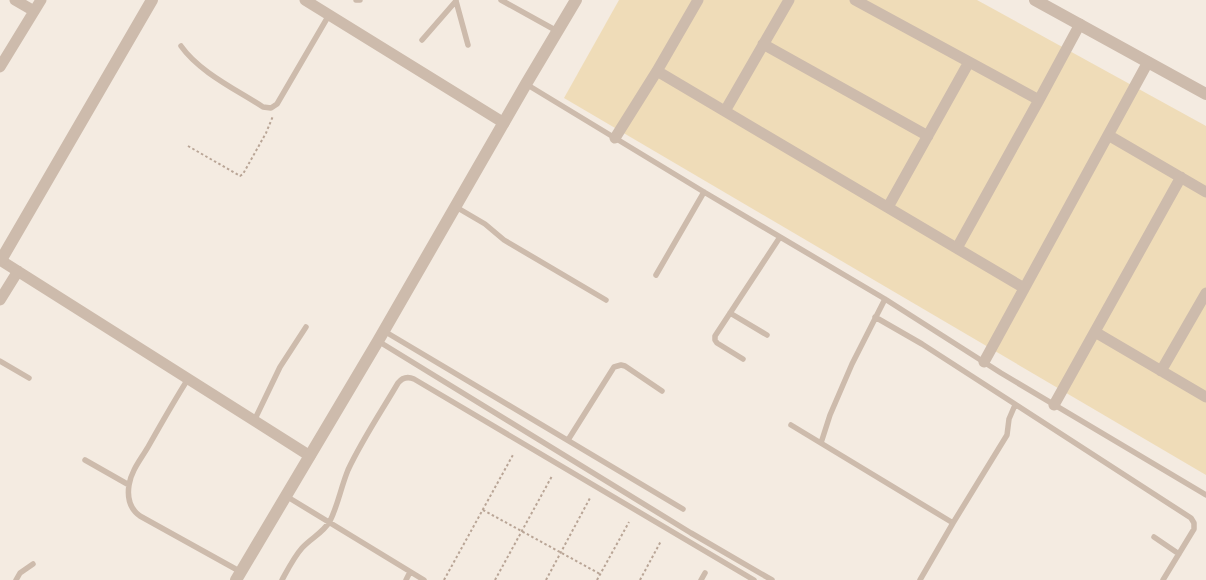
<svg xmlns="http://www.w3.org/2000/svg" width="1206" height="580" font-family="Overpass,sans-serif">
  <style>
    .sand { fill: #efdcb8 }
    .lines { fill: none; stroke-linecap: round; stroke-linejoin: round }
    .path { stroke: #b9a596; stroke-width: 2; stroke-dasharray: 2.5 2.5; stroke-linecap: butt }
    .service { stroke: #cdbbac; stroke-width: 5.5 }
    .minor { stroke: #cdbbac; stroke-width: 11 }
    .tertiary { stroke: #cdbbac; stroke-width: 12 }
  </style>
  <rect width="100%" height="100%" fill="#f4ebe1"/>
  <path class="sand" d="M619,0h358l229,126v349l-642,-377z"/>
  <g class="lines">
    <path class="path" d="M188,146l52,30 3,-2 23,-41 7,-17
      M483,510l117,64
      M444,580l70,-127
      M495,580l57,-104
      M546,580l44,-82
      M597,580l32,-58
      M640,580l21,-39"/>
    <path class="service" d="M356,0h4
      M501,0l56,31
      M456,1l12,44
      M422,40l34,-39
      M181,46c18,26 56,44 82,61l8,1 6,-4 52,-89
      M526,84l178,108 181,107 116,74 205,122
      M456,207l29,17 19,16 102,60
      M656,275l48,-83
      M730,313l37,22
      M875,317l47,27 269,174 3,5v6l-31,51
      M384,331l299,178
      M378,341l313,192 81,47
      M743,359l-26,-16 -2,-3v-4l65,-99
      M0,361l29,17
      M188,379c-14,22 -27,45 -40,68 -7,12 -17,24 -19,38 -2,13 1,24 11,31l101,56
      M254,421l26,-54 26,-40
      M791,425l162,98
      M568,440l46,-73 7,-2 4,1 37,25
      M821,443l9,-28 22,-51 33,-65
      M85,460l44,25
      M286,496l138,84
      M1154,537l25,17
      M16,580l4,-7 13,-9
      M282,580c6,-11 12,-23 20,-32 9,-10 21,-15 28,-27 8,-16 11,-34 18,-51 14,-30 33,-58 50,-87 4,-5 9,-7 16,-4l340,201
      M406,580l4,-8
      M701,580l4,-7
      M920,580l33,-57 54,-88 2,-16 6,-14"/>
    <path class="minor" d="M15,0l19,11
      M305,0l199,123
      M855,0l184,100
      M763,44l165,92
      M0,67l41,-67
      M657,71l367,217
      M725,111l64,-111
      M1108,135l98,57
      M615,138l42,-67 41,-71
      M888,207l81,-145
      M957,248l82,-148 41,-76
      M0,260l310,196
      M0,300l18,-29
      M1095,332l111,65
      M984,362l164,-300
      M1161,371l45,-78
      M1054,405l127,-228"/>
    <path class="tertiary" d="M1035,0l171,94
      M1,260l151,-260
      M236,580l142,-239 148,-257 50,-84"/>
  </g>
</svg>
